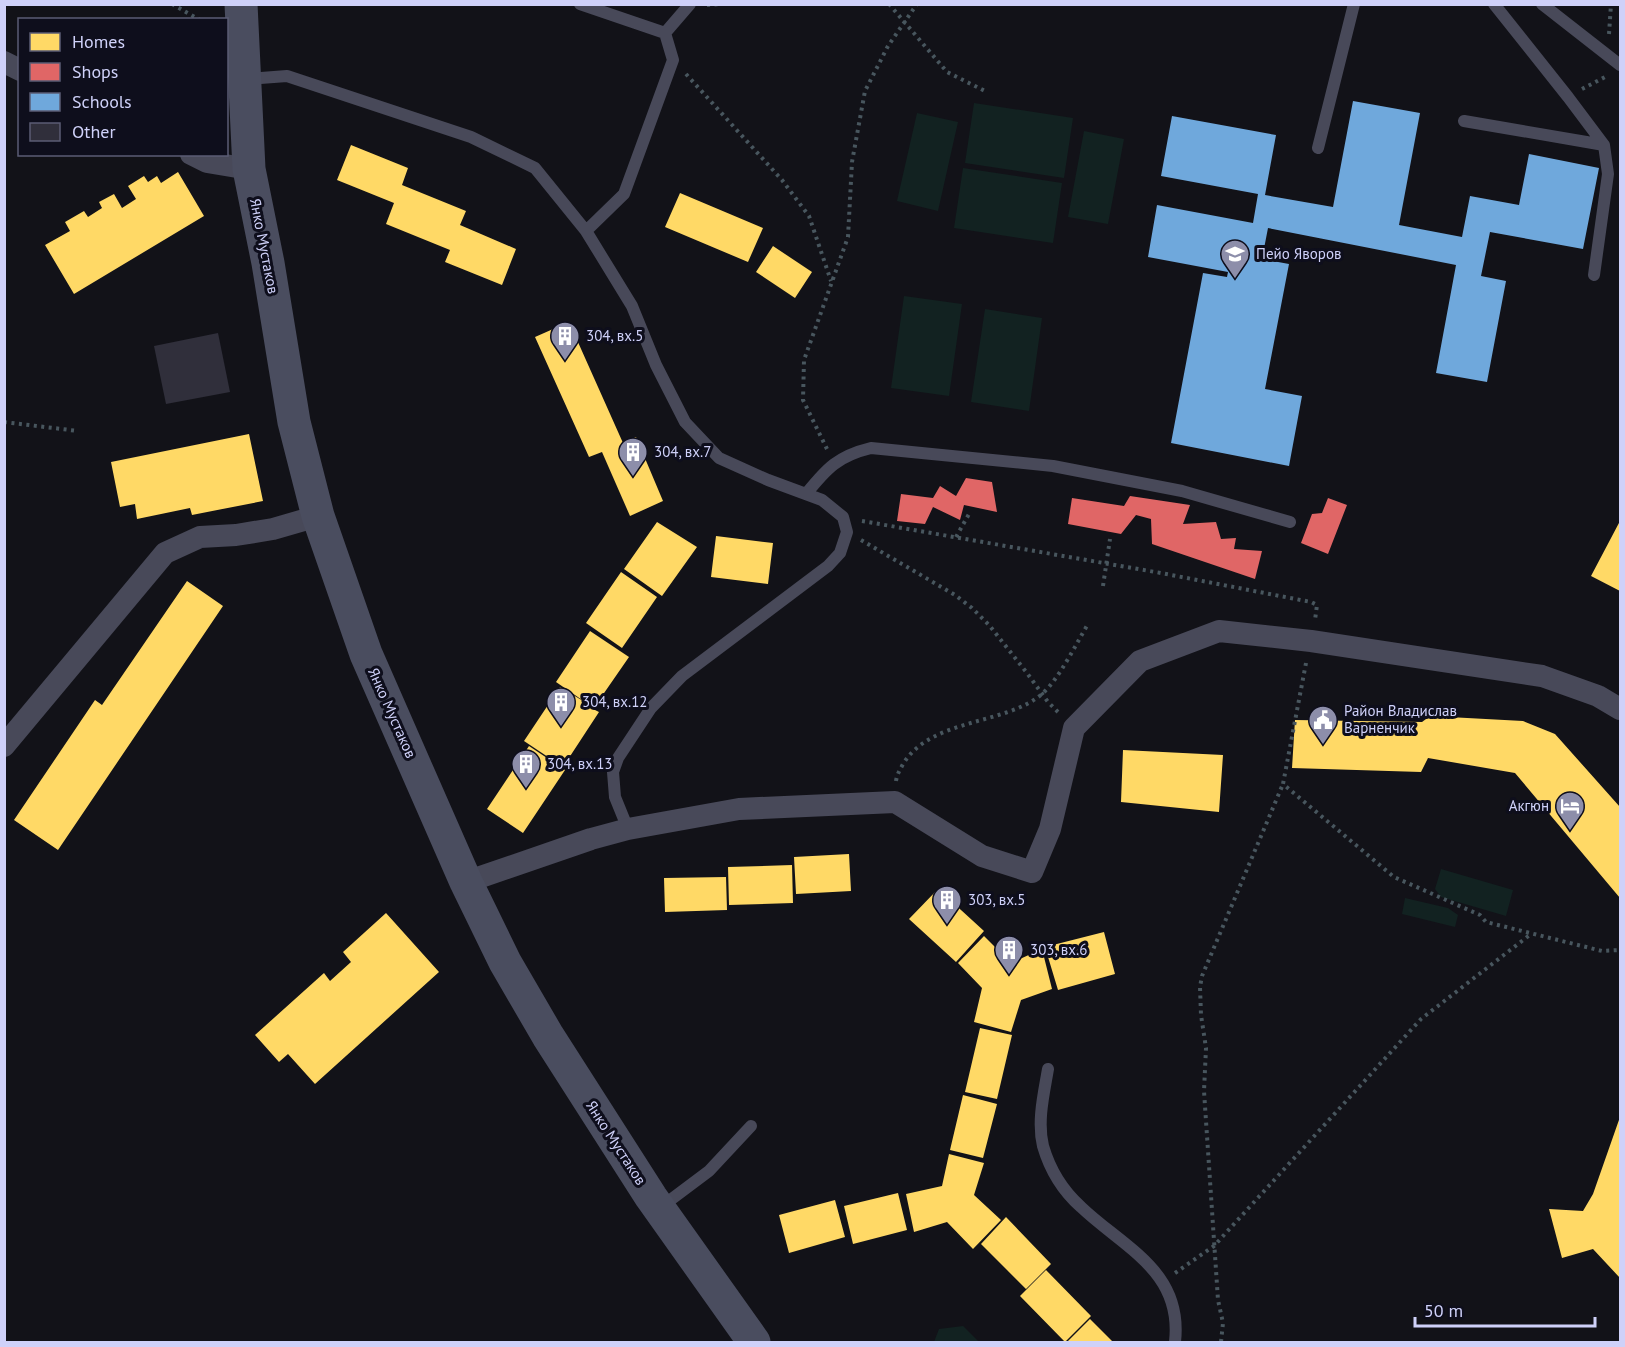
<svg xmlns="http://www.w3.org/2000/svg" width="1625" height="1347" font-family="'PT Sans',sans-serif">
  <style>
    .green { fill: #122221 }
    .homes { fill: #ffd966 }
    .shops { fill: #e06666 }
    .schools { fill: #6fa8dc }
    .building { fill: #302f3b }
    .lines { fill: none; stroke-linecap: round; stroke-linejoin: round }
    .path { stroke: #48565e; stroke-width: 4; stroke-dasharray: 3 4.5; stroke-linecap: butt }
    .lane { stroke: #484959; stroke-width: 12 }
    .street { stroke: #484959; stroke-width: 22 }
    .secondary { stroke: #4a4d5f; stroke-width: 33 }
    .labels { text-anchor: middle; stroke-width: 6; stroke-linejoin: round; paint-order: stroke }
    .street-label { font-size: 15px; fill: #cfd1f9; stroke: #0e0e1c }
    .poi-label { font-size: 15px; fill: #cfd1f9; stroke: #0e0e1c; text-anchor: start }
  </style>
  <rect width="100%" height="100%" fill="#121218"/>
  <path class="green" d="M974,103l99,15 -9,60 -99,-15z
    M917,113l41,9 -20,89 -41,-10z
    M1084,131l40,8 -16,85 -40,-7z
    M963,168l99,15 -9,60 -99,-15z
    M904,296l58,8 -13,92 -58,-8z
    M985,309l57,9 -13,93 -58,-9z
    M1441,869l72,21 -7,26 -65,-19 -6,-8z
    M1405,898l43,10 10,7 -3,12 -53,-13z
    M963,1326l16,16h-45l5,-13z"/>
  <path class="homes" d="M351,145l57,23 -6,17 64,26 -6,14 56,24 -14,36 -57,-23 5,-12 -64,-26 8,-21 -57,-23z
    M178,172l26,44 -130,78 -29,-49 25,-14 -5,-9 19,-11 4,6 14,-9 -3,-6 15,-8 8,14 14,-9 -8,-13 16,-10 4,6 9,-6 4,7z
    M680,193l83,35 -15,34 -83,-35z
    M773,246l39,26 -17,26 -39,-26z
    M569,322l54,121 13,-6 27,64 -33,15 -28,-64 -13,5 -54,-120z
    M249,434l14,67 -71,14 -2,-7 -53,11 -2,-15 -15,3 -9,-45z
    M1620,521v70l-29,-15z
    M657,522l40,25 -35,49 -38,-27z
    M716,536l57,7 -5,41 -57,-7z
    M621,572l36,25 -35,51 -36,-25z
    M187,581l36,25 -165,244 -44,-30 81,-120 7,5z
    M590,631l39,26 -36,52 6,3 -36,55 -39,-26 36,-54 28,17 -32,-22z
    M1430,716l93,5 32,13 65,73v91l-105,-125 -87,-15 -7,14 -129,-4 3,-48 127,2z
    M529,746l36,24 -42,63 -36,-24z
    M1123,750l100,5 -4,57 -98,-10z
    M849,854l2,37 -55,3 -2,-37z
    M792,865l1,38 -64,2 -1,-38z
    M726,877l1,33 -62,2 -1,-34z
    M938,889l46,42 -28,31 -47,-43z
    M386,913l53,59 -124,112 -27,-30 -9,8 -24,-27 69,-62 6,8 21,-19 -8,-10z
    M1104,932l11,42 -57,16 -13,-43z
    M984,936l27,27 31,-14 10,40 -31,11 -10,32 -37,-10 8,-34 -24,-25z
    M980,1028l32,7 -15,64 -32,-7z
    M963,1095l34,9 -14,54 -33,-8z
    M1620,1117v161l-27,-29 -31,9 -13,-49 34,2 10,-17z
    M949,1154l35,9 -10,32 27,25 -28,29 -26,-27 -33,10 -8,-38 36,-8z
    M898,1193l9,37 -54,14 -9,-38z
    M835,1200l10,37 -56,16 -10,-38z
    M1006,1217l45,47 -25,25 -45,-45z
    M1046,1270l45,46 -26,26 -45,-46z
    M1090,1319l23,23h-46z"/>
  <path class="shops" d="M966,478l26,4 5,30 -33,-7 -4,15 -27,-13 -8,17 -28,-3 4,-27 32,4 7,-12 16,10z
    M1130,496l60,9 -7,19 33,-2 5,17 15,-1 -2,11 28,2 -7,28 -103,-35 -1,-25 -15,-4 -15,19 -53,-10 4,-26 52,8z
    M1328,498l19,7 -19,49 -27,-11 11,-29 10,-1z"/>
  <path class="schools" d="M1353,101l67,12 -21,112 63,12 8,-41 49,9 10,-51 70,14 -16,81 -93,-17 -9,44 25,5 -19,101 -51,-9 20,-108 -188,-37 -6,31 27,5 -24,125 37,7 -13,70 -118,-23 32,-170 24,4 1,-5 -80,-15 9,-52 96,18 5,-29 -97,-18 11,-60 104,19 -11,60 68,12z"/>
  <path class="building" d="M218,333l12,59 -64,12 -12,-58z"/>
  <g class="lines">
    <path class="path" d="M172,4l28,16
      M889,4l58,68 38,19
      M707,5l15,-1
      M1609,34l2,-30
      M686,74l96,106 27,36 22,65
      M1582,89l25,-13
      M4,422l74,9
      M827,449l-24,-49 1,-40 44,-123 4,-75 13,-71 23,-45 29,-42
      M862,521l299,52 150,29 6,3 -2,15
      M956,537l13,-23
      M861,540l94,55 17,13 17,17 38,48 21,29 10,10
      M1103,586l7,-47
      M1306,663l-23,121 111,93 86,38 6,7 116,29 18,-1
      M896,781c1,-7 4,-11 7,-17 28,-46 103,-39 139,-70 17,-15 34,-50 46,-70
      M1175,1273l39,-27 207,-227 110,-85
      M1221,1342l2,-19 -5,-23 -14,-209 2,-43 -5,-33 -1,-28 2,-11 81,-192"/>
    <path class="lane" d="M580,4l85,29
      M1494,4l74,93 36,48 4,29 -14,101
      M1542,4l78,61
      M246,79l41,-3 184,61 64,31 51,63 38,-37 49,-134 -8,-27 25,-29
      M1464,121l140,24
      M1318,148l36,-144
      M586,231l46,75 24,59 29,57 34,36 49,22 54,20 21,17 4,15 -7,21 -12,13 -146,110 -31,32 -33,50 -5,14 2,25 13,32
      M806,494c21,-26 32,-38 65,-46l182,18 129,25 108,31
      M1048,1069c-4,24 -11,52 -5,77 7,24 20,45 38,61 43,41 102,64 94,135
      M661,1207l48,-36 42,-45"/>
    <path class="street" d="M4,62l16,8
      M191,154l16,8 42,7
      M4,746l161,-193 35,-16 36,-2 37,-6 45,-13
      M466,882l125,-43 37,-10 111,-20 156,-7 87,54 50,16 18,-43 24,-101 66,-67 79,-30 92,10 231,35 56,20 22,13"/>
    <path class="secondary" d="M241,4l8,165 19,94 26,159 24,94 48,138 100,228 39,80 43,74 103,161 103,145"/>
  </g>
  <defs>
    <g id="school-pin" transform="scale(1.5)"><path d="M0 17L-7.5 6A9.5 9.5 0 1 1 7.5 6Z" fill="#8d8eaa" stroke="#0e0e1c"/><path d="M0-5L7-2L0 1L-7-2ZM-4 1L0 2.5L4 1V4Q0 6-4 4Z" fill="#fff"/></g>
    <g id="building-pin" transform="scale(1.5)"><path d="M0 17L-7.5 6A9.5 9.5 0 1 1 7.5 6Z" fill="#8d8eaa" stroke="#0e0e1c"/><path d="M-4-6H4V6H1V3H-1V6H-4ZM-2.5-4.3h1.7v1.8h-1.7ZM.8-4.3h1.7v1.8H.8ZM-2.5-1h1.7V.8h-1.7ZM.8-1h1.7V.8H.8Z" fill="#fff"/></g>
    <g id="civic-pin" transform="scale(1.5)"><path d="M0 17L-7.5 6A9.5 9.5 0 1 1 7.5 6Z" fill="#8d8eaa" stroke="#0e0e1c"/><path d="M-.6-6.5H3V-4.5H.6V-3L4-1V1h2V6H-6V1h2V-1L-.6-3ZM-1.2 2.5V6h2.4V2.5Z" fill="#fff"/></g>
    <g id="hotel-pin" transform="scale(1.5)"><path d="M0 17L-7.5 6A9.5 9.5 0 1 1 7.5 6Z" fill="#8d8eaa" stroke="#0e0e1c"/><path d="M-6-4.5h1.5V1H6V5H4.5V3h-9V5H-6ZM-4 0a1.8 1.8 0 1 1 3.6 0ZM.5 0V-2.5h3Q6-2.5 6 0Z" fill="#fff"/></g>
  </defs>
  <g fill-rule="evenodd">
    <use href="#school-pin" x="1235" y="254"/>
    <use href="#building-pin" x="565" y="336"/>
    <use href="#building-pin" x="633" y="452"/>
    <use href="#building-pin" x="561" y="702"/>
    <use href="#civic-pin" x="1323" y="720"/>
    <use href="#building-pin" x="526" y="764"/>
    <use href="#hotel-pin" x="1570" y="806"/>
    <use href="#building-pin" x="947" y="900"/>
    <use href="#building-pin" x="1009" y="950"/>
  </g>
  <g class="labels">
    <g class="street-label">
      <text transform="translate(264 246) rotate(79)" y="5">Янко Мустаков</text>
      <text transform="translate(392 713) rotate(66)" y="5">Янко Мустаков</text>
      <text transform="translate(616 1143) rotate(57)" y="5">Янко Мустаков</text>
    </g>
    <g class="poi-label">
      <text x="1256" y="259">Пейо Яворов</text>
      <text x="586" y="341">304, вх.5</text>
      <text x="654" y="457">304, вх.7</text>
      <text x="582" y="707">304, вх.12</text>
      <text x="1344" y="716">Район Владислав<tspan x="1344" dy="17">Варненчик</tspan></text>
      <text x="547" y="769">304, вх.13</text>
      <text x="1549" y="811" text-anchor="end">Акгюн</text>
      <text x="968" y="905">303, вх.5</text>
      <text x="1030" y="955">303, вх.6</text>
    </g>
  </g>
  <rect width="1625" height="1347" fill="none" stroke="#cfd1f9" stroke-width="12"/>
  <rect x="18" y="18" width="210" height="138" fill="#0e0e1c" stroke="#5b5c74" stroke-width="1.5"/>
  <rect x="30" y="33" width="30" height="18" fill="#ffd966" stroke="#5b5c74" stroke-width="1.5"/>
  <text x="72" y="48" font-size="18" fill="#cfd1f9">Homes</text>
  <rect x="30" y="63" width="30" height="18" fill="#e06666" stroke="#5b5c74" stroke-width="1.5"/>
  <text x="72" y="78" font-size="18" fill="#cfd1f9">Shops</text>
  <rect x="30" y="93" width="30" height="18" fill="#6fa8dc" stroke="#5b5c74" stroke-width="1.5"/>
  <text x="72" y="108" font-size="18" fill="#cfd1f9">Schools</text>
  <rect x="30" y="123" width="30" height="18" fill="#302f3b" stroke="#5b5c74" stroke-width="1.5"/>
  <text x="72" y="138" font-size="18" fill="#cfd1f9">Other</text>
  <path d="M1415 1317v9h180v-9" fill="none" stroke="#cfd1f9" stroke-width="3"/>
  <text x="1424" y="1317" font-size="18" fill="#cfd1f9" stroke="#0e0e1c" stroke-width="4.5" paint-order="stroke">50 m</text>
</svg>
